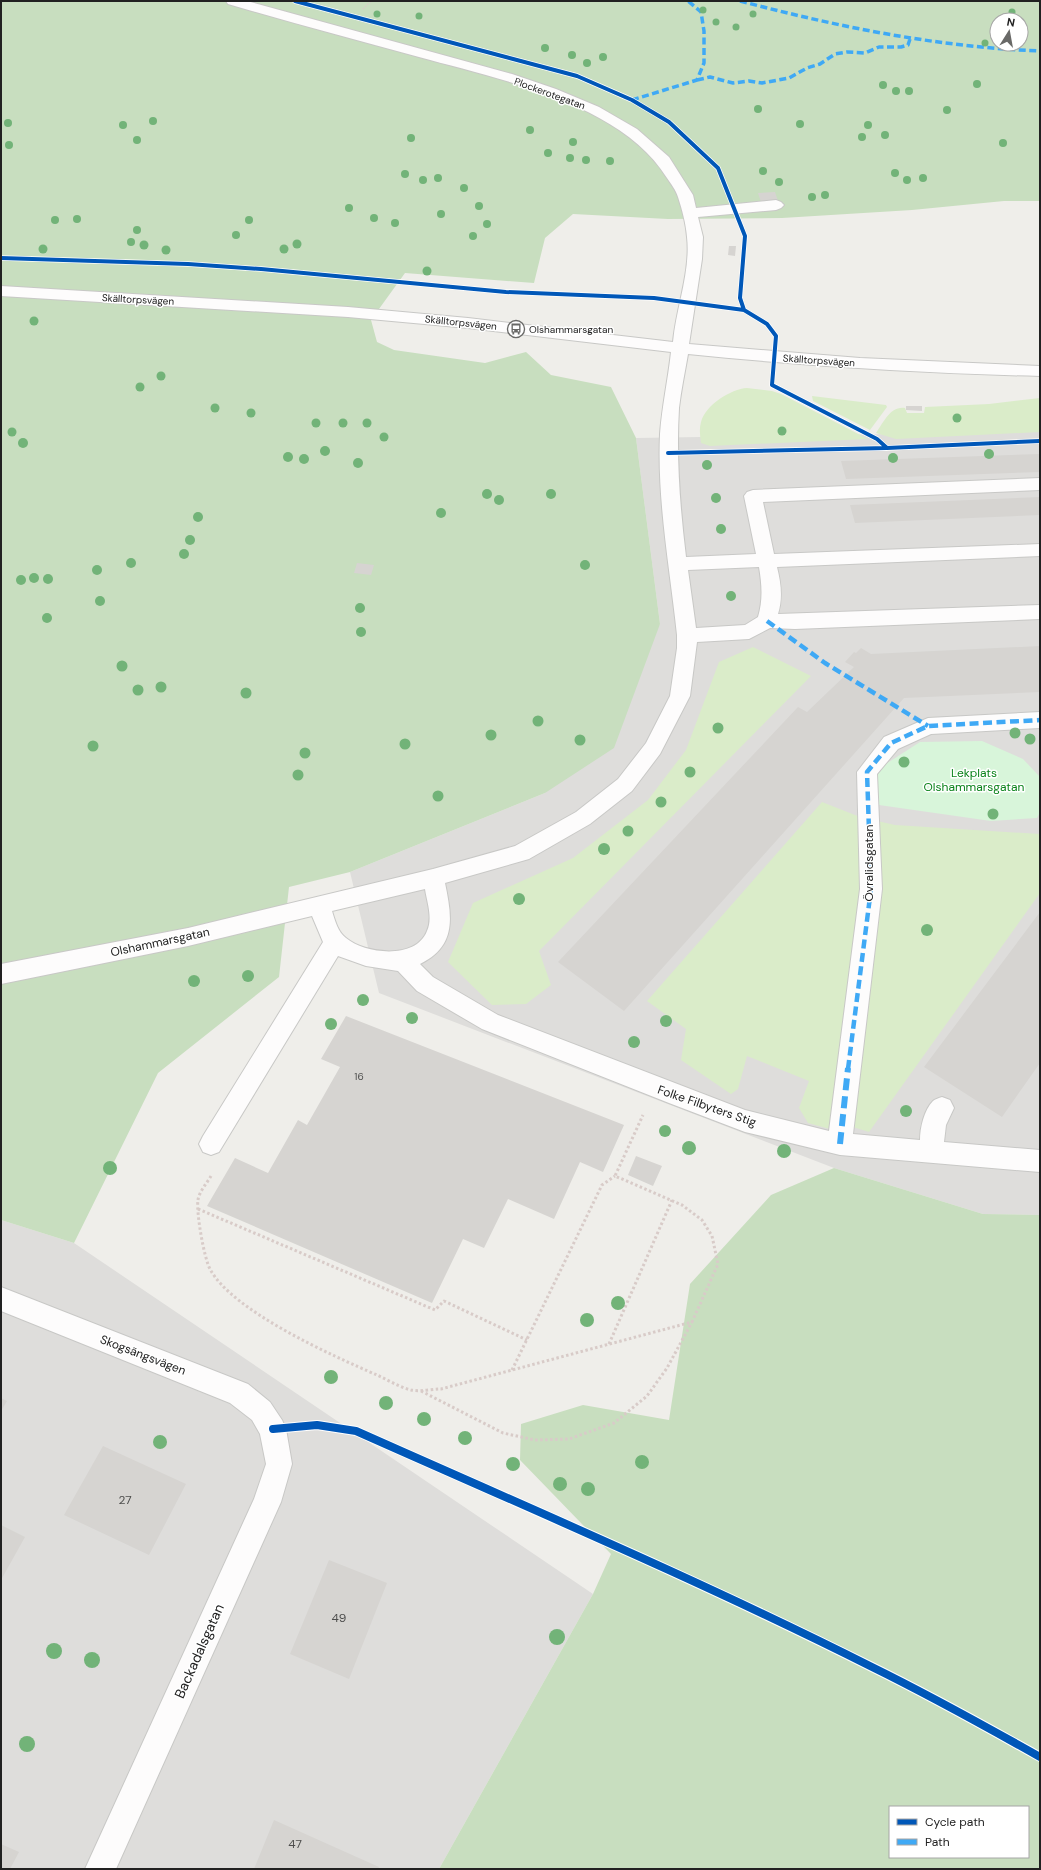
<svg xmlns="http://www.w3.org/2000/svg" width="1041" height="1870" font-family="'DM Sans',sans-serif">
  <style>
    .residential { fill: #dedddb }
    .grass { fill: #daecc9 }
    .forest { fill: #c8debf; fill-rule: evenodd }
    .park { fill: #d8f5da }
    .building { fill: #d6d4d1 }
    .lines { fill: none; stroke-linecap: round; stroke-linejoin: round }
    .minor-casing { stroke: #c8c8c6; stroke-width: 2 }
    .path-far1 { stroke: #d8cbc8; stroke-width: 1.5; stroke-dasharray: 1.5 1.5; stroke-linecap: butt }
    .path { stroke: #d8cbc8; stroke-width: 3; stroke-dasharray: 2.5 2.5; stroke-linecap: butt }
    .minor { fill: #fdfcfc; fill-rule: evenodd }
    .quiet-far2 { stroke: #3fa9f5; stroke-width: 3.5; stroke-dasharray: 7 3.5; stroke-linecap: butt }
    .quiet-far1 { stroke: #3fa9f5; stroke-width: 4.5; stroke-dasharray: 9 4.5; stroke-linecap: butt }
    .quiet { stroke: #3fa9f5; stroke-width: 6; stroke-dasharray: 12 6; stroke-linecap: butt }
    .cycleway-far1-casing { stroke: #fff; stroke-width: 5.5 }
    .cycleway-casing { stroke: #fff; stroke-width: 10 }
    .cycleway-far1 { stroke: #0057b8; stroke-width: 4 }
    .cycleway { stroke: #0057b8; stroke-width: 8 }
    .tree { fill: #72b378 }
    .labels { text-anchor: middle; stroke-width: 3; stroke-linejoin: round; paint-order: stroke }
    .far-street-label { font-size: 10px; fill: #212121; stroke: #fff }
    .far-poi-label { font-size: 10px; fill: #212121; stroke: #fff; text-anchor: start }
    .number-label { font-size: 10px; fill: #4e4e4d }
    .park-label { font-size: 12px; fill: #0b831b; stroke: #fff }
    .street-label { font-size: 12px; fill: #212121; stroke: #fff }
    .near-number-label { font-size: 12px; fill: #4e4e4d }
    .near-street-label { font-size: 14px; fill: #212121; stroke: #fff }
  </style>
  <rect width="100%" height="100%" fill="#efeeea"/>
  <path class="residential" d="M1040,429v786l-57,-1 -149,-46 -455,-175 -29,-121 195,-79 115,-169 -24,-186 325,-5z
    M1,1220l73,23 519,351 -154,275h-438z"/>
  <path class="grass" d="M747,388l25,3 9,3 87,45 -158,7 -9,-3c-1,-7 -2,-14 0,-21 4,-17 30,-33 46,-34z
    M812,396l74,9 1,2 -17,23 -53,-27 -4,-2z
    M1040,398v34l-144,7 -20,-6c8,-11 14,-27 29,-25l2,5h17l1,-6 64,-3z
    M753,647l58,29 -272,275 12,34 -25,19 -34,1 -44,-43 25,-59 100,-45 75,-58 38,-50 33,-88z
    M822,802l38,15 35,8 145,9v59l-171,239 -16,-5 -23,2 -22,-6 -9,-15 10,-27 -62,-25 -9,33 -7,5 -50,-34 5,-31 -39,-28z"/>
  <path class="forest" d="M1,1h1039v200h-36l-92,9 -130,8 -114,1 -95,-5 -28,24 -11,45 -129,-10 -34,47 6,22 17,8 91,13 41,-11 25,23 60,12 25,51 24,186 -46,124 -69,45 -195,79 -61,15 -10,90 -121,96 -84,170 -73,-23zM997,20h24v24h-24z
    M834,1168l149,46 57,1v654h-601l154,-275 18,-40 -91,-94 1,-36 62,-19 86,15 21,-136 81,-89zM890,1807h138v50h-138z"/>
  <path class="park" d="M982,741l41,18 17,18v35l-3,6 -46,3 -112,-16 -4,-34 45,-29z"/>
  <path class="building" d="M775,192l3,9 -17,1 -3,-9z
    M729,246h7l-1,10 -7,-1z
    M906,406h16v5l-16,-1z
    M1040,454v18l-194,7 -5,-18z
    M1040,497v18l-185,8 -5,-18z
    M357,563l17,2 -3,10 -17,-2z
    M1040,646v46l-136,6 -280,313 -66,-49 240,-255 9,5 47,-45 -9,-5 9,-10 2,1 5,-5 10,6z
    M1040,912v151l-38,54 -78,-50z
    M346,1016l278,109 -21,47 -23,-10 -26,57 -46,-20 -24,49 -21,-9 -31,64 -225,-97 28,-48 33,15 30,-53 9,5 33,-58 -19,-8z
    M636,1156l26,10 -9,20 -25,-11z
    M1,1398l6,3 -6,10z
    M103,1446l83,38 -37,71 -85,-40z
    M1,1525l24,12 -24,43z
    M329,1560l58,23 -38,96 -59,-25z
    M274,1820l105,47 -1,2h-124z
    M1,1844l18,8 -9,17h-9z"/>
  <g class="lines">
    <g class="minor-casing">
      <path id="minor" d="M226,1h21l265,73 44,15 43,18 38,22 32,28 24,38 3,13 80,-8 5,2 3,3 -3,3 -5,2 -78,7 5,20 -1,22 -13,85 171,14 180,8v10c-118,-3 -235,-10 -352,-22 -3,18 -7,36 -9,54 -3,50 1,100 7,149l70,-3 -12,-58 3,-4 6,-2 287,-12v12l-277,12 11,52 266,-10v12l-263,11c4,16 6,31 1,47l262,-9v14l-245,10 -25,-1 -21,11 -52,3 -7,54 -30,58 -28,37 -42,33 -61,35 -84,24c7,34 12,63 -25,81l13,13 65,38 247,95 84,21 31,-242 -3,-117 27,-35 44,-19 112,-6v16l-109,6 -33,15 -21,25 5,115 -29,245 67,6c0,-12 4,-30 13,-39 2,-2 6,-3 9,-4l8,3 4,8 -8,17 -2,17 96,8v22l-200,-17 -95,-23 -76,-29 -187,-74 -65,-38 -19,-20 -32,-5 -28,-10 -119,196 -8,3 -8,-3 -4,-8 4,-8 120,-194 -11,-26 -124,30 -187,38v-20l187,-36 245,-59 82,-23 61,-34 42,-33 28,-36 24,-47 7,-48v-13c-7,-66 -20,-134 -17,-201 2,-28 8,-54 11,-82l-203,-24 -120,-11 -347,-21v-10l347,21 120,11 205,24c3,-34 18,-71 14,-105 -1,-13 -5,-28 -9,-40 -2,-7 -7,-13 -11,-19 -46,-75 -169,-99 -248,-121 -56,-15 -111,-30 -167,-46l-24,-7zM759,567c3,18 4,33 -1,50l-13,8 -49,3 -8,-58zM425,889c2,13 8,29 2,42 -11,29 -62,23 -81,7 -8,-6 -11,-17 -14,-27z
        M1,1287l247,97 22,18 12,18 4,9 6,35 -11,38 -165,367h-31l169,-370 12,-35 -6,-30 -8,-14 -22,-17 -229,-92z"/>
    </g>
    <path class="path-far1" d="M363,9l8,-8"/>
    <path class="path" d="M211,1176c-4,7 -12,16 -13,24 -2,12 6,58 12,69 22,42 123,87 167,106 11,5 22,12 34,15 9,2 21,-1 30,-1l251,-67 26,-58 -6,-28 -10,-16 -20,-15 -67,-29 28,-61
      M198,1209l237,101 9,-9 83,39
      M609,1344l63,-144
      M512,1370l90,-185 13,-9
      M421,1391l82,42 32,7 34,-1 45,-16 33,-27 20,-28 25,-46"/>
    <use href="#minor" class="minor"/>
    <path class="quiet-far2" d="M740,1c99,26 197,46 300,50
      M697,80l13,-3 23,6 16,-2 13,2 27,-5 18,-10 13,-4 15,-10 12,-2 18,1 14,-6h22l7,-2 2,-6
      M632,100l65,-20 7,-17v-32l-3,-19 -13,-11"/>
    <path class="quiet-far1" d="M767,621l58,42 103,63
      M848,1069l23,-180 -4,-117 24,-29 37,-17 112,-6"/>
    <path class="quiet" d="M840,1144l8,-76"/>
    <g class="cycleway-far1-casing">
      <path id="cycleway-far1" d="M295,1l282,75 55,24 37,22 49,46 27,68 -5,62 4,12
        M1,258l187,6 73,5 245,23 148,6 90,12 23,14 9,12 -4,49 105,54 10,9
        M668,453l219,-5 153,-7"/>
    </g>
    <g class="cycleway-casing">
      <path id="cycleway" d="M273,1429l44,-4 39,6c173,77 347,151 516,236 57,28 113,59 168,90"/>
    </g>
    <use href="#cycleway-far1" class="cycleway-far1"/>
    <use href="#cycleway" class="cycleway"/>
  </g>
  <g class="tree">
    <circle cx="703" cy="10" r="3.5"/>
    <circle cx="1012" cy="12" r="3.5"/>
    <circle cx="377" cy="14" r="3.5"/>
    <circle cx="753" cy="14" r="3.5"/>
    <circle cx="419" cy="16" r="3.5"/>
    <circle cx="716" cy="22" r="3.5"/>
    <circle cx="736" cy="27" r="3.5"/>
    <circle cx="985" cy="43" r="3.5"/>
    <circle cx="545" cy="48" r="4"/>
    <circle cx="572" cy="55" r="4"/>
    <circle cx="603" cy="57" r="4"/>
    <circle cx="587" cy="63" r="4"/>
    <circle cx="977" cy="84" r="4"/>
    <circle cx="883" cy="85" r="4"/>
    <circle cx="896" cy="91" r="4"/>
    <circle cx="909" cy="91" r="4"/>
    <circle cx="758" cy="109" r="4"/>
    <circle cx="947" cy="110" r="4"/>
    <circle cx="153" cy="121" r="4"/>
    <circle cx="8" cy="123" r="4"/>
    <circle cx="800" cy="124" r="4"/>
    <circle cx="123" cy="125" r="4"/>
    <circle cx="868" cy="125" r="4"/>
    <circle cx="530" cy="130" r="4"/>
    <circle cx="885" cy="135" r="4"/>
    <circle cx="862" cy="137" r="4"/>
    <circle cx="411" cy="138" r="4"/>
    <circle cx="137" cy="140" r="4"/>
    <circle cx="573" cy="142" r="4"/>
    <circle cx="1003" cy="143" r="4"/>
    <circle cx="9" cy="145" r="4"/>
    <circle cx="548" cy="153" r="4"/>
    <circle cx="570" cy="158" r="4"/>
    <circle cx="586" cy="160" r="4"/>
    <circle cx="610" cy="161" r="4"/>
    <circle cx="763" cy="171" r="4"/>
    <circle cx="895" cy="173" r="4"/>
    <circle cx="405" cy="174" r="4"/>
    <circle cx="438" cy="178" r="4"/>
    <circle cx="923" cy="178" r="4"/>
    <circle cx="423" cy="180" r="4"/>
    <circle cx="907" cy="180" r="4"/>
    <circle cx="779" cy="182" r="4"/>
    <circle cx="464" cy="188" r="4"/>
    <circle cx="825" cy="195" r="4"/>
    <circle cx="812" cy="197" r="4"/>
    <circle cx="479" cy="206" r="4"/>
    <circle cx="349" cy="208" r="4"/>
    <circle cx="441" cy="214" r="4"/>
    <circle cx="374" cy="218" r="4"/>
    <circle cx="77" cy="219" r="4"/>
    <circle cx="55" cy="220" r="4"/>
    <circle cx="249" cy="220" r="4"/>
    <circle cx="395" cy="223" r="4"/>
    <circle cx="487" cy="224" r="4"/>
    <circle cx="137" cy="230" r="4"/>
    <circle cx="236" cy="235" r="4"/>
    <circle cx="473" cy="236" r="4"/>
    <circle cx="131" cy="242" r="4"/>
    <circle cx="297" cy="244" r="4.5"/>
    <circle cx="144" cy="245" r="4.5"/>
    <circle cx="43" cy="249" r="4.5"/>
    <circle cx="284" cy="249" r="4.5"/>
    <circle cx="166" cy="250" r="4.5"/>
    <circle cx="427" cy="271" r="4.5"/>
    <circle cx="34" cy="321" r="4.5"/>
    <circle cx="161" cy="376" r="4.5"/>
    <circle cx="140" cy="387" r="4.5"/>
    <circle cx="215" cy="408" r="4.5"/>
    <circle cx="251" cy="413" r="4.5"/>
    <circle cx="957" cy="418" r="4.5"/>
    <circle cx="316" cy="423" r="4.5"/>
    <circle cx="343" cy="423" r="4.5"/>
    <circle cx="367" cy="423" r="4.5"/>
    <circle cx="782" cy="431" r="4.5"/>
    <circle cx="12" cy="432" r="4.5"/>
    <circle cx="384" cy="437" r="4.5"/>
    <circle cx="23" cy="443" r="5"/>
    <circle cx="325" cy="451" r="5"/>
    <circle cx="989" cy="454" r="5"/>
    <circle cx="288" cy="457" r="5"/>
    <circle cx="893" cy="458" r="5"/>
    <circle cx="304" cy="459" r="5"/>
    <circle cx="358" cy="463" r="5"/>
    <circle cx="707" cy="465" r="5"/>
    <circle cx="487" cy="494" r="5"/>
    <circle cx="551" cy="494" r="5"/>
    <circle cx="716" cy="498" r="5"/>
    <circle cx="499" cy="500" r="5"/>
    <circle cx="441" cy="513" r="5"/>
    <circle cx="198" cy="517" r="5"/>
    <circle cx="721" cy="529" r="5"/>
    <circle cx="190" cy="540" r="5"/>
    <circle cx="184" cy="554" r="5"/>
    <circle cx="131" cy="563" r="5"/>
    <circle cx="585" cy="565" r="5"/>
    <circle cx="97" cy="570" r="5"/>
    <circle cx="34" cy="578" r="5"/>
    <circle cx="48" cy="579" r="5"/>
    <circle cx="21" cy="580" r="5"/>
    <circle cx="731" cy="596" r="5"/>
    <circle cx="100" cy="601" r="5"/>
    <circle cx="360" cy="608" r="5"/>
    <circle cx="47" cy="618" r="5"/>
    <circle cx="361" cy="632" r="5"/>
    <circle cx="122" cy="666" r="5.5"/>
    <circle cx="161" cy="687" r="5.5"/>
    <circle cx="138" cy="690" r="5.5"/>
    <circle cx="246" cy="693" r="5.5"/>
    <circle cx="538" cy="721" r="5.5"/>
    <circle cx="718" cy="728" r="5.5"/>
    <circle cx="1015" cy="733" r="5.5"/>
    <circle cx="491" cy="735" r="5.5"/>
    <circle cx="1030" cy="739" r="5.5"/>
    <circle cx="580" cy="740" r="5.5"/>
    <circle cx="405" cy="744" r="5.5"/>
    <circle cx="93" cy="746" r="5.5"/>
    <circle cx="305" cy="753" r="5.5"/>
    <circle cx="904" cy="762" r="5.5"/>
    <circle cx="690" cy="772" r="5.5"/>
    <circle cx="298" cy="775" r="5.5"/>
    <circle cx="438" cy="796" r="5.5"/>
    <circle cx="661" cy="802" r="5.5"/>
    <circle cx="993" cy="814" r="5.5"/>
    <circle cx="628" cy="831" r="5.5"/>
    <circle cx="604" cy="849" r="6"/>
    <circle cx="519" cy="899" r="6"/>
    <circle cx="927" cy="930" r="6"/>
    <circle cx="248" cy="976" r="6"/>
    <circle cx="194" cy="981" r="6"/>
    <circle cx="363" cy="1000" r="6"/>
    <circle cx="412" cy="1018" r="6"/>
    <circle cx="666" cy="1021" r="6"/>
    <circle cx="331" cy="1024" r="6"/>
    <circle cx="634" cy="1042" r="6"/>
    <circle cx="906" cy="1111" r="6"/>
    <circle cx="665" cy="1131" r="6"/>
    <circle cx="689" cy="1148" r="7"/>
    <circle cx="784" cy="1151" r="7"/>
    <circle cx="110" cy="1168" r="7"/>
    <circle cx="618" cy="1303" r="7"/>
    <circle cx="587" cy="1320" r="7"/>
    <circle cx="331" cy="1377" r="7"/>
    <circle cx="386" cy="1403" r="7"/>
    <circle cx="424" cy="1419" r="7"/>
    <circle cx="465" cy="1438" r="7"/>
    <circle cx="160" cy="1442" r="7"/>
    <circle cx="642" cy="1462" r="7"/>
    <circle cx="513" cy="1464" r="7"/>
    <circle cx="560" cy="1484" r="7"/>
    <circle cx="588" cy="1489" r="7"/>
    <circle cx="557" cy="1637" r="8"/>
    <circle cx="54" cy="1651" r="8"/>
    <circle cx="92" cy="1660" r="8"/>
    <circle cx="27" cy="1744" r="8"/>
  </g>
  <defs>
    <g id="bus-ring" transform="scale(0.9)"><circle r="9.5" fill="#fff" stroke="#696967" stroke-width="1.5"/><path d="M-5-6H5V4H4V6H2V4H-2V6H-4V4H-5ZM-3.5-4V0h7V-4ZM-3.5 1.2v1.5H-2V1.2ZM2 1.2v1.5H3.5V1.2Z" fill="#696967"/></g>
  </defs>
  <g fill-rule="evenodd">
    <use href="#bus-ring" x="516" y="329"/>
  </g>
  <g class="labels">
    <g class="far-street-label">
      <text transform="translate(550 93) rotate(20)" y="4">Plockerotegatan</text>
      <text transform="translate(138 299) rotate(3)" y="4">Skälltorpsvägen</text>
      <text transform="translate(461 322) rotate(6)" y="4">Skälltorpsvägen</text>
      <text transform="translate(819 360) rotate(4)" y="4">Skälltorpsvägen</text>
    </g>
    <g class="far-poi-label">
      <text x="529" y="333">Olshammarsgatan</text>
    </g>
    <g class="number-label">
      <text x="359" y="1080">16</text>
    </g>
    <g class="park-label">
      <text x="974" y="777">Lekplats<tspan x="974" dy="14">Olshammarsgatan</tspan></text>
    </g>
    <g class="street-label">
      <text transform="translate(869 863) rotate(-90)" y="4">Övralidsgatan</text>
      <text transform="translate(160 942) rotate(-12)" y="4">Olshammarsgatan</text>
      <text transform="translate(707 1106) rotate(19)" y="4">Folke Filbyters Stig</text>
      <text transform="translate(143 1355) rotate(21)" y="4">Skogsängsvägen</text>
    </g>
    <g class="near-number-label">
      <text x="125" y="1504">27</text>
      <text x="339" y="1622">49</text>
      <text x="295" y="1848">47</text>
    </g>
    <g class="near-street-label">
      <text transform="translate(199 1651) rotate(-66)" y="5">Backadalsgatan</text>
    </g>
  </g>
  <rect width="1041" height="1870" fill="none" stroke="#212121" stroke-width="4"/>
  <rect x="889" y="1806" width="140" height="52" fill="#ffffff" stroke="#a6a6a6"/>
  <rect x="897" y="1819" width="20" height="6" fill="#0057b8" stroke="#a6a6a6"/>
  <text x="925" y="1826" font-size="12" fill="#212121">Cycle path</text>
  <rect x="897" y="1839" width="20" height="6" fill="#3fa9f5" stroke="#a6a6a6"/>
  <text x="925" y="1846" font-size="12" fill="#212121">Path</text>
  <g transform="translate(1009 32) rotate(11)"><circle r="19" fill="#ffffff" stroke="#a6a6a6"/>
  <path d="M0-3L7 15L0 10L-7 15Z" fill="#696967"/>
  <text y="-6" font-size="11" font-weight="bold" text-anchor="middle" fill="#212121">N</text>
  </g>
</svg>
